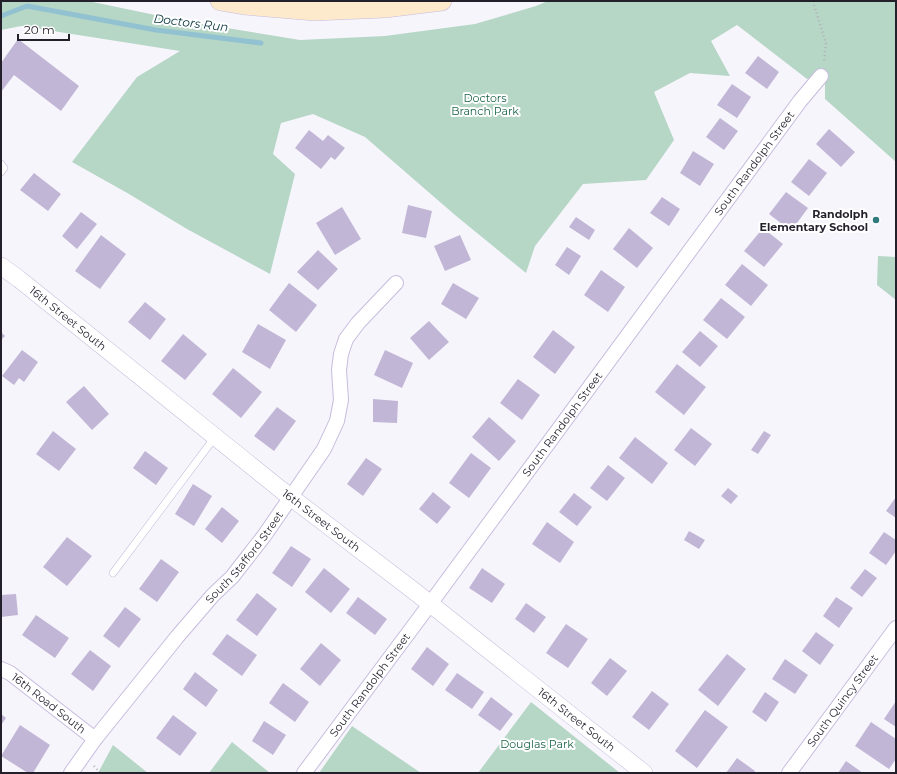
<svg xmlns="http://www.w3.org/2000/svg" width="897" height="774" font-family="Montserrat,sans-serif">
  <style>
    .green { fill: #b6d6c6 }
    .lines { fill: none; stroke-linecap: round; stroke-linejoin: round }
    .stream { stroke: #92c2d1; stroke-width: 5 }
    .building { fill: #c2b6d6 }
    .service-casing { stroke: #c7bcdd; stroke-width: 8 }
    .minor-casing { stroke: #c7bcdd; stroke-width: 16 }
    .tertiary-casing { stroke: #c7bcdd; stroke-width: 18 }
    .secondary-casing { stroke: #c7bcdd; stroke-width: 20 }
    .path { stroke: #b3b1b9; stroke-width: 2.5; stroke-dasharray: 1 3; stroke-linecap: butt }
    .service { stroke: #fff; stroke-width: 7 }
    .minor { stroke: #fff; stroke-width: 14 }
    .tertiary { stroke: #fff; stroke-width: 17 }
    .secondary { stroke: #fde9cb; stroke-width: 19 }
    .poi-dot { fill: #30797e; stroke: #fff; stroke-width: 1.5 }
    .labels { text-anchor: middle; stroke-width: 4; stroke-linejoin: round; paint-order: stroke }
    .park-label { font-size: 11px; fill: #1c6549; stroke: #fff }
    .street-label { font-size: 11px; fill: #231f2b; stroke: #fff }
    .poi-label { font-size: 11px; font-weight: bold; fill: #231f2b; stroke: #fff; text-anchor: end }
    .water-label { font-size: 12px; font-style: italic; fill: #03313d; stroke: #fff }
  </style>
  <rect width="100%" height="100%" fill="#f7f5fc"/>
  <path class="green" d="M1,1h87l96,20 116,19 85,-4 90,-12 61,-18 12,-5h348v161l-71,-63v-26l-18,6 -70,-54 -26,16 19,35 -40,-3 -36,19 20,48 -28,40 -63,4 -48,62 -9,27 -71,-58 -90,-78 -52,-23 -32,9 -8,31 22,20 -25,100 -83,-45 -58,-35 -57,-32 65,-85 43,-26 -159,-25 -20,4z
    M878,256l18,1v43l-19,-15z
    M531,702l89,71h-142z
    M352,726l69,47h-102z
    M232,742l38,31h-61z
    M113,745l35,28h-50z"/>
  <g class="lines">
    <path class="stream" d="M1,16l26,-10 129,24 105,13"/>
  </g>
  <path class="building" d="M18,39l61,47 -18,25 -47,-36 -13,17v-29z
    M758,56l21,16 -12,17 -22,-16z
    M732,84l19,13 -14,21 -20,-13z
    M720,118l18,13 -14,19 -18,-13z
    M829,129l26,23 -14,15 -25,-23z
    M309,130l14,11 5,-6 17,13 -10,12 -4,-3 -10,12 -26,-21z
    M693,151l21,13 -14,22 -20,-13z
    M809,159l18,14 -18,23 -18,-14z
    M34,173l27,21 -13,17 -28,-21z
    M786,192l22,16 -17,23 -22,-17z
    M662,197l18,12 -11,17 -19,-13z
    M408,205l24,6 -6,27 -24,-5z
    M342,207l19,32 -26,16 -19,-32z
    M81,212l16,12 -20,25 -15,-13z
    M576,217l19,13 -6,10 -20,-13z
    M629,228l24,20 -16,20 -24,-19z
    M763,228l20,16 -19,23 -20,-16z
    M101,235l25,19 -26,35 -25,-18z
    M460,235l11,25 -26,11 -11,-25z
    M567,247l14,9 -12,19 -14,-10z
    M318,250l20,19 -20,21 -21,-18z
    M742,264l26,21 -17,21 -26,-21z
    M601,270l24,17 -17,25 -24,-17z
    M289,283l28,22 -21,27 -27,-22z
    M453,283l26,15 -13,21 -25,-15z
    M721,298l24,19 -18,22 -24,-19z
    M145,302l21,17 -16,21 -22,-18z
    M429,321l20,21 -20,18 -19,-22z
    M258,324l28,16 -16,29 -28,-17z
    M553,330l22,17 -20,27 -22,-17z
    M700,331l18,15 -18,21 -18,-15z
    M1,332l4,4 -4,4z
    M183,334l24,20 -22,26 -24,-19z
    M22,350l16,12 -14,20 -5,-4 -5,7 -12,-9z
    M385,350l28,13 -11,25 -28,-13z
    M677,364l29,23 -22,28 -29,-23z
    M233,368l29,24 -21,26 -29,-24z
    M518,379l22,16 -18,25 -22,-17z
    M84,386l25,28 -17,16 -26,-28z
    M373,399l25,2 -1,22 -24,-1z
    M277,407l19,14 -22,30 -20,-15z
    M489,417l27,24 -17,20 -27,-24z
    M691,428l21,16 -17,22 -21,-16z
    M53,431l23,18 -17,22 -23,-17z
    M764,431l7,4 -13,19 -7,-4z
    M635,437l33,26 -16,21 -33,-26z
    M145,451l23,17 -12,17 -23,-17z
    M471,453l20,15 -22,30 -20,-15z
    M366,458l16,11 -19,27 -16,-12z
    M608,465l17,13 -18,23 -17,-13z
    M193,484l19,12 -18,30 -19,-12z
    M728,488l10,8 -7,8 -10,-8z
    M433,492l18,15 -14,17 -18,-15z
    M574,493l18,14 -15,19 -18,-14z
    M896,497v21l-10,-7z
    M222,507l17,14 -17,22 -17,-14z
    M547,522l27,20 -14,21 -28,-19z
    M689,531l16,9 -6,9 -15,-9z
    M884,532l12,8v11l-10,14 -17,-12z
    M67,537l25,19 -25,30 -24,-19z
    M291,546l20,13 -19,28 -20,-14z
    M161,559l18,13 -22,30 -18,-13z
    M324,568l26,21 -19,24 -26,-21z
    M482,568l23,16 -13,19 -23,-15z
    M865,569l12,9 -15,19 -12,-9z
    M257,593l20,16 -20,27 -21,-16z
    M16,594l2,21 -17,2v-22z
    M358,597l29,22 -12,16 -29,-22z
    M836,597l17,11 -14,20 -16,-12z
    M526,603l20,14 -12,16 -19,-14z
    M125,607l16,12 -22,29 -16,-12z
    M36,615l33,23 -14,20 -33,-23z
    M566,624l22,15 -20,29 -22,-15z
    M816,632l18,13 -14,20 -18,-14z
    M227,634l30,21 -15,21 -30,-22z
    M321,643l20,17 -21,26 -20,-17z
    M427,647l22,17 -16,22 -22,-17z
    M90,650l21,16 -18,25 -22,-17z
    M727,654l19,15 -28,37 -20,-16z
    M610,658l17,13 -20,25 -16,-13z
    M785,659l23,16 -13,19 -23,-15z
    M195,672l23,18 -12,17 -23,-18z
    M457,673l27,19 -12,17 -27,-19z
    M283,683l26,19 -14,20 -26,-19z
    M652,691l17,13 -20,26 -17,-13z
    M765,692l14,10 -13,20 -14,-10z
    M491,697l22,17 -13,17 -22,-16z
    M896,701v26l-12,-8z
    M705,710l23,17 -31,41 -22,-17z
    M1,714l5,4 -5,7z
    M173,715l24,18 -17,23 -24,-18z
    M264,721l22,14 -13,20 -21,-14z
    M871,722l25,17v20l-7,10 -34,-23z
    M20,725l30,20 -17,28h-5l-27,-17z
    M737,758l18,13 -1,2h-28z
    M846,761l17,12h-25z"/>
  <g class="lines">
    <g class="service-casing">
      <path id="service" d="M1,164l3,4 -3,4
        M113,573l102,-136"/>
    </g>
    <g class="minor-casing">
      <g id="minor">
        <path id="s1" d="M1,669l9,4 85,66"/>
        <path id="s2" d="M71,773l24,-34 82,-102 36,-42 19,-18 32,-41 60,-87 13,-28 4,-21 -2,-30 2,-16 5,-15 12,-16 38,-40"/>
        <path id="s3" d="M304,773l126,-169 370,-503 21,-25"/>
        <path id="s4" d="M789,773l107,-145"/>
      </g>
    </g>
    <g class="tertiary-casing">
      <g id="tertiary">
        <path id="s5" d="M1,266l18,13 261,210 134,102 230,182"/>
      </g>
    </g>
    <g class="secondary-casing">
      <path id="secondary" d="M220,1l24,4 71,6 70,-3 57,-7"/>
    </g>
    <path class="path" d="M814,1v4l12,38 -2,19
      M94,766l6,7"/>
    <use href="#service" class="service"/>
    <use href="#minor" class="minor"/>
    <use href="#tertiary" class="tertiary"/>
    <use href="#secondary" class="secondary"/>
  </g>
  <circle class="poi-dot" cx="876" cy="220" r="4"/>
  <g class="labels">
    <g class="park-label">
      <text x="485" y="102">Doctors<tspan x="485" dy="13">Branch Park</tspan></text>
      <text x="537" y="748">Douglas Park</text>
    </g>
    <g class="street-label">
      <text dy="4" stroke="none"><textPath href="#s3" startOffset="758">South Randolph Street</textPath></text>
      <text dy="4" stroke="none"><textPath href="#s5" startOffset="85">16th Street South</textPath></text>
      <text dy="4" stroke="none"><textPath href="#s3" startOffset="434">South Randolph Street</textPath></text>
      <text dy="4" stroke="none"><textPath href="#s5" startOffset="409">16th Street South</textPath></text>
      <text dy="4" stroke="none"><textPath href="#s2" startOffset="277">South Stafford Street</textPath></text>
      <text dy="4" stroke="none"><textPath href="#s3" startOffset="110">South Randolph Street</textPath></text>
      <text dy="4" stroke="none"><textPath href="#s4" startOffset="90">South Quincy Street</textPath></text>
      <text dy="4" stroke="none"><textPath href="#s1" startOffset="59">16th Road South</textPath></text>
      <text dy="4" stroke="none"><textPath href="#s5" startOffset="733">16th Street South</textPath></text>
    </g>
    <g class="poi-label">
      <text x="868" y="218">Randolph<tspan x="868" dy="13">Elementary School</tspan></text>
    </g>
    <g class="water-label">
      <text transform="translate(191 23) rotate(7)" y="4">Doctors Run</text>
    </g>
  </g>
  <rect width="897" height="774" fill="none" stroke="#231f2b" stroke-width="4"/>
  <path d="M18 34v6h51v-6" fill="none" stroke="#231f2b" stroke-width="2"/>
  <text x="24" y="34" font-size="12" fill="#231f2b" stroke="#ffffff" stroke-width="3" paint-order="stroke">20 m</text>
</svg>
